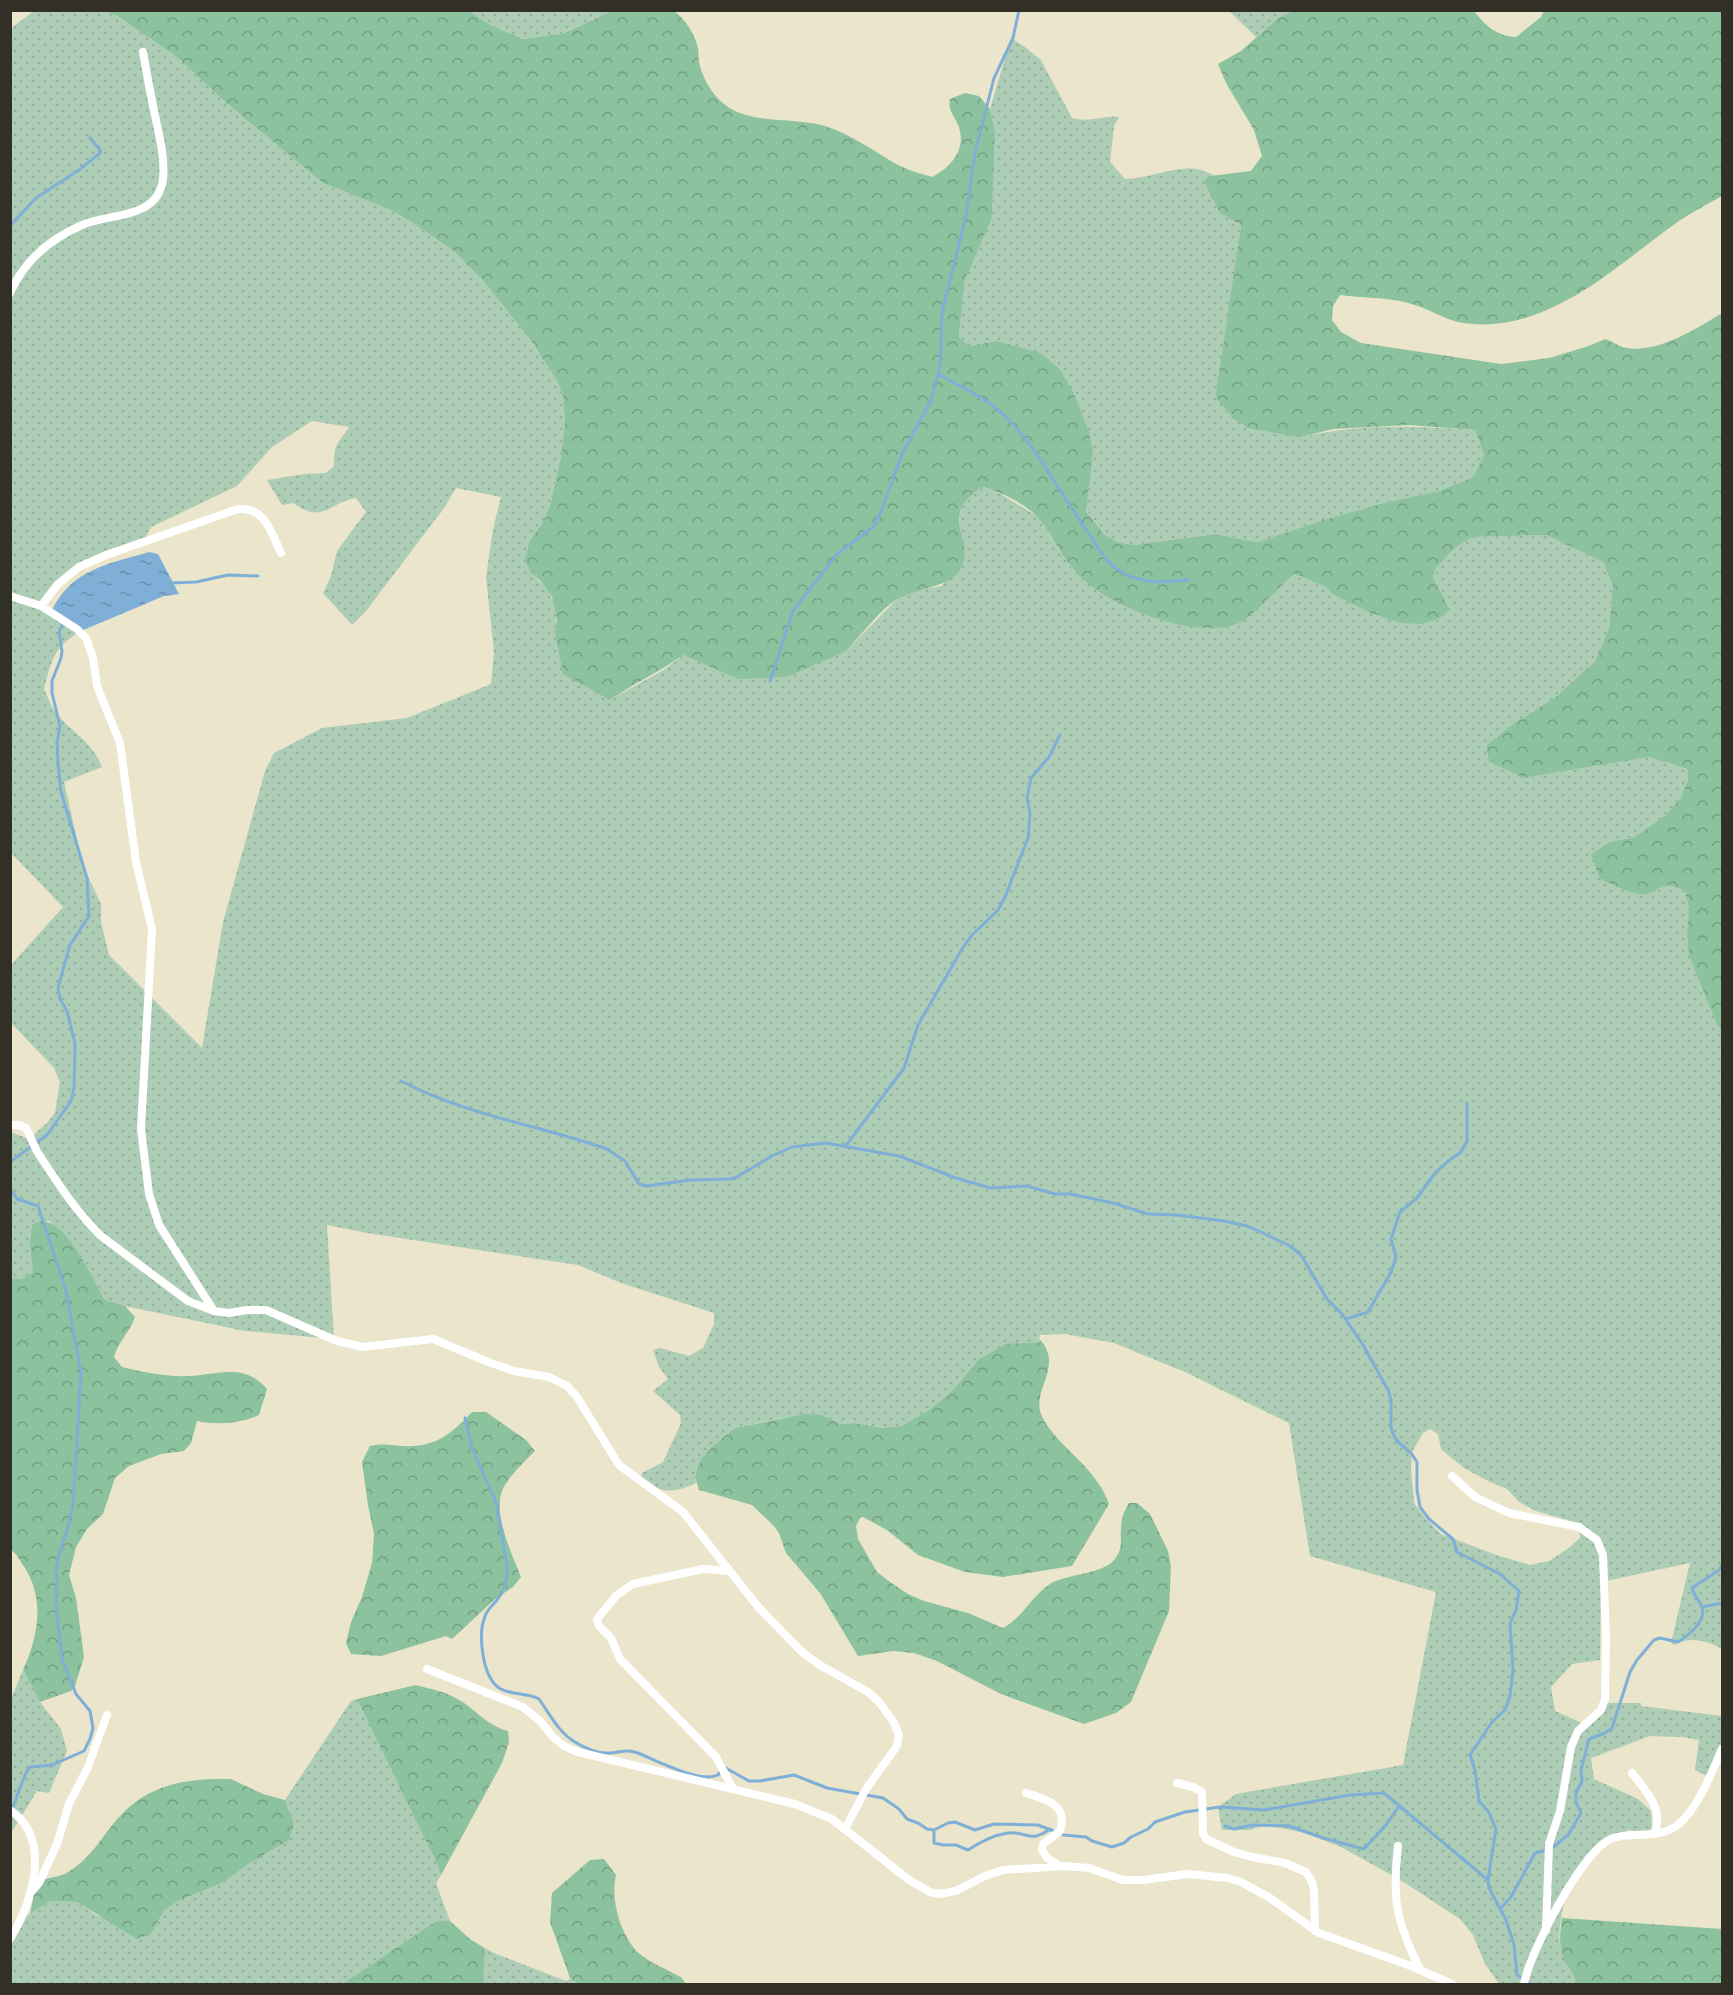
<svg xmlns="http://www.w3.org/2000/svg" width="1733" height="1995" font-family="'Roboto Condensed',sans-serif">
  <style>
    .grass { fill: url(#grass-dots); fill-rule: evenodd }
    .forest { fill: url(#forest-crowns) }
    .water { fill: url(#water-ripples) }
    .lines { fill: none; stroke-linecap: round; stroke-linejoin: round }
    .stream { stroke: #7fafd7; stroke-width: 3 }
    .street { stroke: #fff; stroke-width: 8 }
  </style>
  <defs>
    <pattern id="grass-dots" width="8" height="8" patternUnits="userSpaceOnUse" patternTransform="scale(1.5)"><rect width="8" height="8" fill="#adcdb6"/><path d="M2 2h.1M6 6h.1" fill="none" stroke="#95b09c" stroke-width="1.8" stroke-linecap="round"/></pattern>
    <pattern id="forest-crowns" width="20" height="18" patternUnits="userSpaceOnUse" patternTransform="scale(1.5)"><rect width="20" height="18" fill="#8cc29e"/><path d="M2 6a3 3 0 1 1 6 0M12 15a3 3 0 1 1 6 0" fill="none" stroke="#739e81"/></pattern>
    <pattern id="water-ripples" width="26" height="14" patternUnits="userSpaceOnUse" patternTransform="scale(1.5)"><rect width="26" height="14" fill="#7fafd7"/><path d="M2 4q2-2 4 0t4 0M15 11q2-2 4 0t4 0" fill="none" stroke="#698fae"/></pattern>
  </defs>
  <rect width="100%" height="100%" fill="#eae5cb"/>
  <path class="grass" d="M34,11h70l13,5 60,41 46,43 100,83 66,26 24,14 42,29 31,32 49,62 22,35 6,16 2,22 -4,37 -11,50 -8,18 -12,16 1,33c19,15 29,34 24,58l55,69 55,-31 18,-14 56,24 109,-30 48,-49 28,-11 18,-3 22,-35c-6,-30 -11,-47 19,-64l13,4 41,25 35,52 173,51 49,-45 30,12 8,8 90,30 17,-5 11,-11 -17,-31 3,-9 20,-21 17,-10 73,-2 57,27 10,24 -4,42 -14,33 -38,35 -48,31 -23,19 3,16 35,16 125,-21 38,12 1,11 -7,17 -14,17 -32,23 -26,5 38,51c17,-8 21,-11 38,-2l4,17 -2,25 29,88 6,11v617c-15,-9 -32,-13 -48,-4l-3,-2 19,-80 -89,19 -1,78 -28,4 -21,23 4,24 29,13 23,-21h34v3l81,10v30l-13,31 -14,-7 4,-30 -17,-3 -32,-1 -59,22 3,21 44,20 13,12 1,17 -4,7 -19,-5c-13,6 -29,13 -40,24 -20,19 -32,65 -29,92 1,14 13,25 16,38h-77l-14,-20 -12,-29 -13,-16 -61,-40 -58,-32 -36,-14 -39,-8 -17,5h-27l-4,-23 18,-13 167,-29 33,-173 -126,-36 -21,-133 -104,-51 -71,-29 -49,-9 -25,1 -1,4 3,3 -22,1 -42,17 -25,30 -14,12 -8,7 -30,17 -19,2 -27,-5 -14,1 -19,-9 -40,3 -47,10 -19,15 -21,33 1,7c-24,11 -36,11 -55,-6l1,-4 21,-11 18,-39 -1,-8 -27,-24 15,-12 -9,-12 -6,-17 7,-2 29,8 14,-8 11,-24v-11l-93,-30 -43,-18 -211,-32 -40,-8 7,114 -89,-8 -130,-27 -10,-4 -25,-44 -31,-35h-8l-11,26 3,26 -12,6 -10,-1v-146l15,6 5,-1 16,-14 8,-10 5,-31 -6,-14 -43,-45v-58l52,-58 -52,-54 -1,-824zM312,421l37,6c-12,19 -15,15 -15,39l-8,7 -21,1 -38,6 15,25 11,-2c31,22 36,-1 63,-5l10,14 -29,39 -6,25 -8,17 29,32 14,-14 78,-103 12,-20 45,9 -8,33 -7,47 8,75 -3,32 -84,34 -85,10 -48,25 -9,18 -42,151 -21,126 -93,-93 -8,-33v-18l-18,-38 -19,-84 38,-15c-10,-26 -29,-33 -45,-53 -6,-7 -9,-17 -13,-25 8,-30 9,-41 37,-58l-41,-27c3,-12 31,-33 42,-38 19,-9 40,-15 60,-22l9,-17 86,-41 35,-39zM1430,1429l8,5 3,15 23,19 26,14 17,7 12,13 17,9 35,10 9,10v7l-14,12 -17,11 -19,4 -34,-10 -55,-21 -15,-15 -12,-16 -3,-34 1,-17 11,-19z
    M469,11h142l-48,22 -40,6 -31,-13z
    M1229,11h64l-15,7 -22,19z
    M1011,38l14,9 16,13 31,58c19,5 30,-3 47,-1l-5,9 -4,36 15,17c23,0 48,-13 71,-10 6,1 12,4 18,6l-4,1 10,37 21,12 -8,62 68,150c59,-14 114,-11 174,-7l9,25 -11,22 -34,14 -52,11 -67,19 -63,21 -42,-8 -81,11 -17,-3 -13,-8 -18,-24v-11l-90,-158 -27,5 -10,-9 4,-55 29,-64 3,-86 -5,-23z
    M23,1670l17,32 21,27 6,22 -18,42 -12,-2 -26,42v-134z
    M357,1699l79,163 5,13 -5,8 14,38h-14l-94,63h-331l-1,-57 40,-26 27,1 19,13 55,18 13,-22 14,-10 44,-18 72,-60 -9,-23 66,-99z
    M483,1947l11,6 72,28 4,-2 -1,-2 9,7h-95l2,-31z"/>
  <path class="forest" d="M104,11h365l23,15 31,13 41,-6 47,-22h63c11,8 21,23 24,37 1,6 0,13 2,18 4,15 13,29 24,38 25,21 71,13 101,22 26,8 50,26 73,39 10,5 23,9 34,12 17,-8 33,-26 28,-46 -2,-12 -13,-19 -10,-32l15,-6 14,3 11,13 5,23 -3,86 -28,64 -5,55 10,9 27,-5 44,12 20,16 14,25 15,38 4,19 -7,60 18,23 13,8 17,3 81,-11 42,8 63,-21 67,-19 52,-11 34,-14 11,-22 -9,-25 -67,-5 -75,4 -32,8 -15,-2 -37,-7 -15,-9 -17,-20 -1,-5 25,-169 -21,-12 -16,-32 6,-5 41,-5 11,-15 -8,-26 -28,-47 -8,-19 23,-13 37,-33 15,-7h181c11,14 22,25 42,26l25,-20 3,-6h178v185c-14,8 -30,16 -43,25 -64,45 -131,114 -216,102 -19,-3 -36,-16 -55,-20 -22,-6 -46,-5 -68,-8l-7,11 -1,14 9,12 20,11 140,21 48,-6 40,-12 16,-7c6,2 12,6 17,8 32,9 74,-18 100,-34v719l-6,-10 -27,-67 -2,-22 2,-25 -4,-17c-26,-14 -25,4 -45,3 -14,-2 -27,-10 -40,-15l-9,-24 18,-13 26,-5 32,-23 14,-17 7,-17 -1,-11 -38,-12 -125,21 -35,-16 -3,-16 23,-19 48,-31 38,-35 14,-33 4,-42 -10,-24 -57,-27 -73,2 -17,10 -20,21 -3,9 17,32 -11,10 -17,5 -22,-1 -29,-10 -39,-19 -8,-8 -30,-12c-14,12 -41,42 -55,49 -42,19 -136,-18 -164,-52 -14,-16 -23,-36 -37,-53 -10,-13 -39,-27 -55,-31 -47,27 -7,55 -22,81 -8,15 -25,17 -39,22 -8,3 -18,6 -26,10 -15,9 -35,35 -48,49l-8,5 -54,23 -48,2 -55,-24c-23,17 -49,28 -73,45l-47,-26 -8,-43 2,-11 -5,-23 -12,-17 -9,-7 -6,-13 5,-20 12,-16 8,-18 11,-50 4,-37 -2,-22 -6,-16 -22,-35 -49,-62 -31,-32 -42,-29 -24,-14 -66,-26 -100,-83 -46,-43 -60,-41z
    M41,1221c27,0 51,58 64,79l20,6 10,11c-5,15 -17,25 -21,40l8,10c20,5 45,10 66,9 30,-1 56,-14 79,13l-8,26c-20,9 -40,10 -62,6l-6,22 -7,8 -23,3 -32,12 -14,12 -12,36 -16,15 -11,18 -7,28 7,23 8,59 -9,29 -4,5 -31,11 -17,-32c15,-33 22,-70 2,-102 -5,-7 -8,-14 -14,-18l-1,-272 11,1 12,-6 -3,-26 2,-22z
    M1042,1342c20,25 -10,49 -1,72 10,25 43,46 57,69 5,6 8,14 11,21l-37,62 -69,11 -38,-5 -47,-17 -31,-25 -24,-13 -3,1 -4,8 2,13 19,33 13,10 18,12 16,7 44,12 35,15c19,-10 29,-32 47,-44 17,-11 57,-9 67,-28 6,-9 3,-17 4,-27 0,-10 3,-18 8,-26h8l13,11 18,37 3,16 -2,44 -38,91 -15,11 -32,11 -83,-30 -64,-33 -23,-8 -20,-2 -36,5 -38,-63 -34,-40 -7,-20 -6,-8 -21,-20 -53,-15 -4,-13 6,-18 15,-16 19,-15 70,-14 17,1 19,9 14,-1 27,5 19,-2 30,-17 8,-7 14,-12 25,-30 28,-16z
    M472,1412h14l40,28 9,11c-10,10 -28,27 -33,40 -9,24 10,63 19,86l-8,10 -19,13 -42,39 -6,-3 -65,20 -30,-2 -5,-11 5,-21 11,-25 10,-34 2,-29 -6,-29 -6,-43 8,-16c14,-3 19,-1 32,0 33,2 48,-11 70,-34z
    M416,1685c17,5 29,6 45,16 17,11 27,25 47,30l1,11 -7,21 -61,112 -5,-13 -79,-163z
    M231,1779l32,15 22,6 9,23 -5,17 -41,24 -26,19 -44,18 -14,10 -13,22 -14,6 -60,-37 -27,-1 -20,13 4,-20 8,-14c8,-3 19,-3 26,-8 24,-14 35,-38 53,-57 30,-32 68,-37 110,-36z
    M604,1859l12,16c-5,23 2,52 17,72 8,12 35,23 48,30l5,7h-108l-8,-6 -20,-56 2,-29 38,-33z
    M1562,1918l160,11v55h-146c-2,-9 -6,-14 -11,-22 -7,-13 -5,-30 -3,-44z
    M436,1921h14l20,18 13,8 2,6 -2,31h-141z"/>
  <path class="water" d="M149,552l9,2 21,40 -15,2 -83,35 -29,-21c20,-41 57,-46 97,-58z"/>
  <g class="lines">
    <path class="stream" d="M10,226l26,-28 43,-28 21,-17v-3l-10,-12
      M938,374c23,13 51,25 70,45 31,31 53,76 79,112 11,16 17,31 35,41 21,13 44,10 67,8
      M171,583l25,-1 32,-7 30,1
      M770,681l23,-70 44,-57 36,-27 8,-15 21,-58 29,-54 9,-33 2,-55 24,-96 9,-63 19,-75 19,-40 6,-28
      M401,1081c65,34 137,44 206,68l18,12 14,23 7,2 45,-6 39,-1 7,-2 35,-21 20,-9 34,-4 73,13 57,22 34,10 37,-2 28,8h15l43,9 35,11 30,1 46,6 23,5 16,7 27,13 11,9 26,44 15,15 21,31 25,45 3,10v27l2,7 4,7 14,12 6,9v28l3,17 9,12 24,20 4,13 43,22 19,17 -3,19 -6,13 3,47 -3,26 -5,14 -13,12 -22,33 5,15 4,31 9,10 8,18 -8,51 1,8 17,32 8,25 3,30 14,9
      M845,1147l59,-79 14,-43 44,-76 10,-14 26,-25 7,-13 23,-59 2,-25 -3,-15 4,-20 18,-21 11,-22
      M10,1162l37,-27 24,-34 3,-13 1,-44 -8,-33 -7,-12 -2,-11 12,-43 19,-29 -2,-38 -26,-86 -3,-30 -1,-20 3,-16 -8,-33v-12l9,-23 1,-7 -3,-19 4,-10
      M10,1188l7,11 21,7 28,85 15,81 -8,133 -5,22 -11,33 -1,45 6,54 14,35 14,17 3,17 -3,11 -6,12 -32,14 -22,2c-6,6 -13,30 -17,40
      M1346,1319l22,-7 23,-40 5,-15 -5,-18 9,-27 17,-14 18,-25 12,-11 14,-10 6,-11v-38
      M465,1418l7,30 24,54 11,63c1,12 -2,25 -10,35 -4,5 -9,9 -11,14 -9,18 -4,62 13,74 13,8 28,4 40,11 10,14 20,34 36,43 9,6 24,12 35,11 11,-1 17,-4 28,0 17,7 63,31 80,22l6,-8 25,14h11l34,-6 33,13 56,10 16,11 8,10 11,4 9,6 7,1 14,-7 7,-1 20,8 19,-6 44,1 26,10 22,2 6,4 20,6 12,-4 7,-6 17,-8 7,-7 30,-10 35,-5 44,3 86,-15 34,-2 104,87
      M1702,1607l20,-4
      M10,1820l1,-1
      M1225,1826l9,3 19,-4 36,1 34,12 41,11 22,-24 13,-19
      M934,1830v13l9,2h13l12,5c12,-8 26,-15 40,-17 20,-2 21,11 42,-4
      M1500,1909l11,-12 24,-44 16,-4 17,-14 13,-22 -5,-11v-9l6,-12 -1,-11 8,-31 16,-6 7,-5 18,-56 7,-12 17,-20 6,-2 18,4c11,-7 31,-23 23,-37 -3,-7 -8,-10 -9,-17l27,-18 3,-5"/>
    <path class="street" d="M10,293c14,-32 40,-54 72,-68 27,-12 76,-5 81,-46 2,-20 -3,-40 -7,-59 -5,-23 -9,-45 -13,-68
      M10,596l31,10 36,23 9,9 7,20 4,28 23,57 16,119 16,67 -11,200 8,65 10,31 55,86
      M41,606l17,-22 21,-17 27,-12 132,-46c28,-2 33,24 43,44
      M10,1125h9l7,3c5,8 7,17 12,25 19,29 38,59 63,83l87,65 26,10 15,2 18,-3h19l71,31 26,6 70,-8 58,24 23,8 35,6 18,9 10,11 42,68 64,47 76,96 43,44 16,12 50,28 11,10 14,19 6,14 -2,11 -31,43 -21,40
      M1452,1476l23,21 34,16 70,14 18,13 6,15 3,83 -1,61 -4,11 -23,21 -7,16 -11,64 -11,33 -3,86
      M729,1571l-26,-2 -70,15 -16,11 -20,24 2,7 12,12 9,21 96,98 17,32
      M427,1669l96,38 17,14 14,17 10,8 14,6 217,52 37,15 77,61 21,12 9,2 17,-3 29,-15 18,-6 61,-4 25,2 34,12h21l43,-6 41,4 13,4 29,16 49,35 92,33 41,18
      M1632,1773c14,18 33,37 22,61
      M1177,1783l16,4 9,5 1,41 3,6 28,13 18,5 33,6 21,9 6,10 2,8 1,41
      M1026,1793c19,6 43,11 34,38l-17,13 -1,6 5,8 13,8
      M10,1810c43,29 22,93 0,129
      M1398,1846c-6,52 -2,76 22,123
      M30,1893l9,-10 18,-39 12,-40 19,-37 19,-52
      M1524,1984c5,-30 59,-136 89,-146 21,-7 47,2 66,-14 21,-19 32,-51 43,-75"/>
  </g>
  <rect width="1733" height="1995" fill="none" stroke="#323026" stroke-width="24"/>
</svg>
